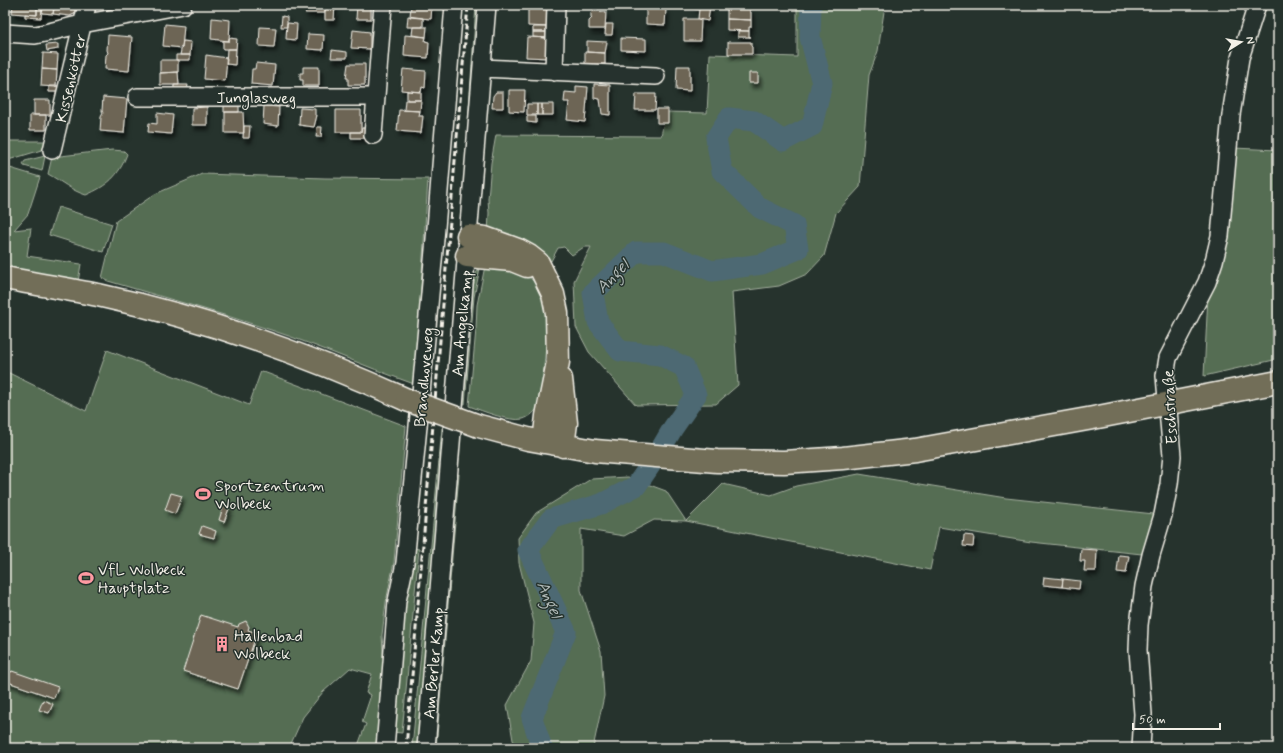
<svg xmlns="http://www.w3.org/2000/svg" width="1283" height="753" font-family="Mynerve,sans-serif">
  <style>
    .green { fill: #546d53; stroke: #a4af9e }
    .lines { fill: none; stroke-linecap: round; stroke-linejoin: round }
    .river { stroke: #4e6973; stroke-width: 21 }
    .building { fill: #6d6555; stroke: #f4f1e8; filter: url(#shadow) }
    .minor-casing { stroke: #f4f1e8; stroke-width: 20 }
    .major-casing { stroke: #f4f1e8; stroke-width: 25 }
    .minor { stroke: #26332d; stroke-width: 17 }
    .major { stroke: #726e59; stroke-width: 22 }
    .rail { stroke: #f4f1e8; stroke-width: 3; stroke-dasharray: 6 3; stroke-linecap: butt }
    .major-bridge-casing { stroke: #f4f1e8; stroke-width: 25; stroke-linecap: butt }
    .major-bridge { stroke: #726e59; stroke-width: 22 }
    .labels { text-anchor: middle; stroke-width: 3; stroke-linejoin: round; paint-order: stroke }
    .street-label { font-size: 16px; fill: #f4f1e8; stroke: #26332d }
    .poi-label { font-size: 16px; fill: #f4f1e8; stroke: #26332d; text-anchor: start }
    .water-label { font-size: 17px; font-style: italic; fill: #b2bbb9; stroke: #26332d }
  </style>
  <defs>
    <filter id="shadow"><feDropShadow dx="2.5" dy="4.5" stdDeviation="2" flood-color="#0009"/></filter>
  </defs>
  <rect width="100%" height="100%" fill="#26332d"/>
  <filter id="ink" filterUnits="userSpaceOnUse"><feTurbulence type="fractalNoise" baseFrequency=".025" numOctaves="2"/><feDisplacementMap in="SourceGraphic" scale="8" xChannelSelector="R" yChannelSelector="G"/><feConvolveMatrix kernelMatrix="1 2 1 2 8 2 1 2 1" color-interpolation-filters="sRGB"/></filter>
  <g filter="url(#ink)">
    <path class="green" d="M476,5h3l-10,117h-1z
      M797,5h88l-7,46 -9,24 -9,112 -24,26 -12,43 -17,18 -28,12 -47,6 6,93 -22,19 -80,1 -47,-53 -13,-25 -2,-46 17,-34h-7l-12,8 -8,-8 -6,1 -7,13 -37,-20 -26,-7 1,-21 -1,-14 3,-36 5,-28 165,1 5,-24 41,1 3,-59 87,3z
      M5,141h44l-1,7 -43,13z
      M1233,148l45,2v209l-74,17 4,-81z
      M112,150l12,1 3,3c-8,22 -20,32 -41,41 -14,-4 -25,-14 -38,-21l4,-17z
      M45,156l-3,15 -18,-5 -1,-2 2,-3z
      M5,168h5l30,9 -12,37 -14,16 17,-2 -4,28 54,8 -3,18 -73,-11z
      M202,174l123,4 103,1 -12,187 -2,18c-48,-17 -94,-38 -143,-54 -53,-18 -109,-33 -163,-49l-6,-3 14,-57 39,-27z
      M58,207l54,17 -9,28 -54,-17z
      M489,265l39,10 14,17 7,25 -9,88c-4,6 -10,12 -17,14 -14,3 -40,-8 -54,-13l7,-77 1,-24 8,-39z
      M480,268l-6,29 -9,107 -4,-1 10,-107 5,-23z
      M107,350l142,55 12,-34 145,55 -12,136 -8,40 -4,33 2,34 -8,79h-19l9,-24 -4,-2 9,-27 -5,-2 6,-19 -22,-6 -27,24 -20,25 -14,31h-284v-377l81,40z
      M442,428l3,2 -26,318h-7z
      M459,474l-23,274h-3l22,-271z
      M859,474l147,24 157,17 -12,40 -120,-13 -92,-15 -9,43 -244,-49 -32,-1 -30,16 -43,-7v61l20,61 3,45 -11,52h-76l-4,-8 -6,-35 24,-44 3,-38 -15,-60 -1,-25 18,-25 55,-34 37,-2 38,14 20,30 37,-37 48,11 25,-9z
      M413,548l6,1 -17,184 -10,-1 7,-95z"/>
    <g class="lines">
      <path class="river" d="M542,748l-10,-30 34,-86 -38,-82 23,-31 50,-15 35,-18 20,-29 17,-29 23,-33 -12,-28 -24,-12 -40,-4 -22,-29 -5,-29 43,-41h28l48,19 50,-7 36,-15 -4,-24 -34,-17 -38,-37 -6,-33 13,-20 25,3 29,20 29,-15 10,-43 -12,-46 1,-32"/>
    </g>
    <path class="building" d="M13,5h24v10l-25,-2z
      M43,5h11l-1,9 -11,-1z
      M60,5h16l-2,9 -4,2 -17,-2 1,-5h5z
      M305,5h20v8h-20z
      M325,5h10l-1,15h-9z
      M357,5h14v14h-15z
      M411,5h21l-1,14 -21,-2z
      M695,5h15l-2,16 -10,-2 1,-10h-4z
      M528,6l23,1 -2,20 -21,-1z
      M735,7l15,1v4h1v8l-24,-1v-11z
      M37,8h5l-1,10 -16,-1v-3l12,1z
      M646,8l20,1 -1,16 -19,-1z
      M593,11l13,1 -1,17h-16v-8l3,-3 -1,-1v-4z
      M282,16l5,1v10h-6z
      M408,16l15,2v9h-16z
      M212,18l18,2 -1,21 -18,-2z
      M684,19h17l-1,22h-16z
      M727,19l24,1v7h-2v4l-22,-1z
      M287,23l10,1 -1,16 -10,-1z
      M165,24l19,2 -2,22 -19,-2z
      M606,24h7l-1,11h-7z
      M260,27l16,1 -2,19 -15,-1z
      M413,27h14l-1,10 -14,-2z
      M533,27h13v5h-13z
      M353,30l17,2v17l-19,-1z
      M738,31h11v6h2h-13z
      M533,32h13v6l-13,-1z
      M308,34l16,1 -1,15 -16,-1z
      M108,35l24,2 -3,34 -24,-2 1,-14 2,-2 -1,-3z
      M405,35l21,2 -1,4 4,1 -1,16 -24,-2z
      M527,37l21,1 1,20 -23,-1z
      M229,38l8,1 -1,10h-13v-8h6z
      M621,38l25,1v12l-25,-1z
      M183,41l8,1 -1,13h-10z
      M587,41l20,1 -2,11 -18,-1z
      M728,42h23v4l1,1v7h-24z
      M58,44v5l-11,2 -1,-6z
      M227,49h9l-1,16 -9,-1z
      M332,50l15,2v6h-16z
      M585,52l20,1v11h-20z
      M43,53l15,1 -1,16 -15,-1z
      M176,55h14v5h-14z
      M206,55l21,3 -2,23 -21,-2z
      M160,60h18v12l-18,1z
      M256,63l19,2 -2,21 -22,-2 1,-15h3z
      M348,64h17v21h-17v-7h-2z
      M677,66h13v25l-14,-1z
      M303,67h16v19h-16v-6h-3v-7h3z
      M42,69l15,1 -1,17 -15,-1z
      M403,69l23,2 -1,17 -3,-1 -1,5 -20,-2z
      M178,72l1,13h-19v-12z
      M749,73h9v10h-9z
      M594,84l16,1v30l-8,-1 -2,-15 -6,-1z
      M174,85h14l-1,5h-13z
      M49,86h12l-1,6h-11z
      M576,86l12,1 -3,35 -18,-2 2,-18h-5l1,-10 11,1z
      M509,90h16l-1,22 -15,-1z
      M407,91l14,1v8h-14z
      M496,92h7v16h-11l1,-12z
      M636,94h20l-1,16h-20z
      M103,97l24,2 -3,34 -24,-2 1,-14 2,-4 -1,-2z
      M34,100h16v15h-16z
      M405,100h16l-1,11 -16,-1z
      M527,104h10v11h-10z
      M537,104h5v11h-5z
      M542,104h11v11h-11z
      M224,106h15v6h-15z
      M264,106l15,1 -1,19 -15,-2z
      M207,107v18h-15v-17z
      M300,108l15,1v6h2l-3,12 -15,-2z
      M657,109h11v14h-11z
      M336,110h25v22h-25z
      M399,110l21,1 -1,5h4l-2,17 -24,-2z
      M225,112h18l1,21h-19z
      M157,113l16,2 -2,19 -23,-2 1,-9 8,1z
      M30,115h16v15h-16z
      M527,116h9v7l-9,-1z
      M244,126h6l-1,12h-6z
      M317,127h5l-1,10h-5z
      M362,128h6l-1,10h-16v-6h10z
      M171,493l11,3 -7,18 -10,-4z
      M224,504l6,2 -6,16 -5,-2z
      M202,526l14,5 -2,7 -15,-4z
      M964,535l10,1 -1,11 -10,-1z
      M1081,549l16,1 -1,21h-12l1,-10h-5z
      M1119,555l10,1 -3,17 -9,-1z
      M1044,577l19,2 -1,8 -19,-2z
      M1063,579l17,2 -1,8 -17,-2z
      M201,615l37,12 1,-3 7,-3 3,6 -1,3 9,3 -19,56 -55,-18z
      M5,669l7,3v-1l46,16 -4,11 -49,-17z
      M43,700l10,4 -4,9 -10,-3z"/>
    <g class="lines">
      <g class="minor-casing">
        <path id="minor" d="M5,33l30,2 10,-2 37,-9 101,-19
          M482,68l174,8
          M554,72l2,-67
          M137,97h239
          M373,135l10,-130
          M52,150l35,-145
          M385,748l12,-147 8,-38 13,-137 18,-198 18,-223
          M426,748l61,-743
          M1141,748l2,-34 -5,-64 1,-25 5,-39 7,-31 12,-40 6,-31 3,-28 -7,-80 3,-18 39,-76 7,-21 6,-25 11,-121 9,-57 17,-53"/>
      </g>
      <g class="major-casing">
        <path id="major" d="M468,236l17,2 33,12 11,6 9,7 15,31 4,19 1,49 -11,54 -3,26
          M467,256l45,4 15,6
          M5,278c31,6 62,11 93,17 106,23 210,60 309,105
          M561,379l5,44 -3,23
          M479,426l49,13 67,12 122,10 67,1 59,-4 72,-8 178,-32 185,-36"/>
      </g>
      <use href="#minor" class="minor"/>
      <use href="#major" class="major"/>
      <path class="rail" d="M406,748l62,-743"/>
      <g class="major-bridge-casing">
        <path id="major-bridge" d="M407,400l72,26"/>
      </g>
      <use href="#major-bridge" class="major-bridge"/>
    </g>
  </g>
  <defs>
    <g id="stadium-bare" transform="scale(1.2)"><path d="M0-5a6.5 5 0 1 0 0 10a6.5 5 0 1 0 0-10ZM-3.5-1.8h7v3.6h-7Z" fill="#ff9aa2" stroke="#26332d" stroke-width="2.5" paint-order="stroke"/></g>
    <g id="building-bare" transform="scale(1.2)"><path d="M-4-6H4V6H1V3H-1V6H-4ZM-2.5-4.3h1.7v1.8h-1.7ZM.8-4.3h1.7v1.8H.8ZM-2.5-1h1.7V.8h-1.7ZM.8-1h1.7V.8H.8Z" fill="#ff9aa2" stroke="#26332d" stroke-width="2.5" paint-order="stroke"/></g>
  </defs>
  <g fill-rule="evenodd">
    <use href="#stadium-bare" x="203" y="494"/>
    <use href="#stadium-bare" x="86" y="578"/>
    <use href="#building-bare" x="222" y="644"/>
  </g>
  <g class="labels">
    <g class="street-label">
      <text transform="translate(70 78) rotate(-77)" y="6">Kissenkötter</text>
      <text x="256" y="103">Junglasweg</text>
      <text transform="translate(461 323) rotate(-85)" y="6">Am Angelkamp</text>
      <text transform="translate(423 377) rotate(-85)" y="6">Brandhoveweg</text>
      <text transform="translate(1169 407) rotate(-93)" y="6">Eschstraße</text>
      <text transform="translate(433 663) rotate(-85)" y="6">Am Berler Kamp</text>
    </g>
    <g class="poi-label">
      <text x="215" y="491">Sportzentrum<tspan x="215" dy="18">Wolbeck</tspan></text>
      <text x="98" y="575">VfL Wolbeck<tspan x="98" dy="18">Hauptplatz</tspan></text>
      <text x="234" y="641">Hallenbad<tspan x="234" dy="18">Wolbeck</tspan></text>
    </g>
    <g class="water-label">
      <text transform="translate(612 276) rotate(-46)" y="6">Angel</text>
      <text transform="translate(550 599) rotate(66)" y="6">Angel</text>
    </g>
  </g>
  <rect width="1283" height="753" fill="none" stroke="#26332d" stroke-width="20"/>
  <rect x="10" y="10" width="1263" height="733" fill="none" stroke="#f4f1e8" stroke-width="1.5" filter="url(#ink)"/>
  <g transform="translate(1241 42) rotate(79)" stroke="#26332d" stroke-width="3" paint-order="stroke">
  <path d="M0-3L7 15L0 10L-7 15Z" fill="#f4f1e8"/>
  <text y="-6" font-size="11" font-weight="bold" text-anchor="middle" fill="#f4f1e8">N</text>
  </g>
  <path d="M1133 723v6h87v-6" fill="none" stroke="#f4f1e8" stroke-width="2"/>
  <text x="1139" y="723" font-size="12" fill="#f4f1e8" stroke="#26332d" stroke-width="3" paint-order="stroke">50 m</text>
</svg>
